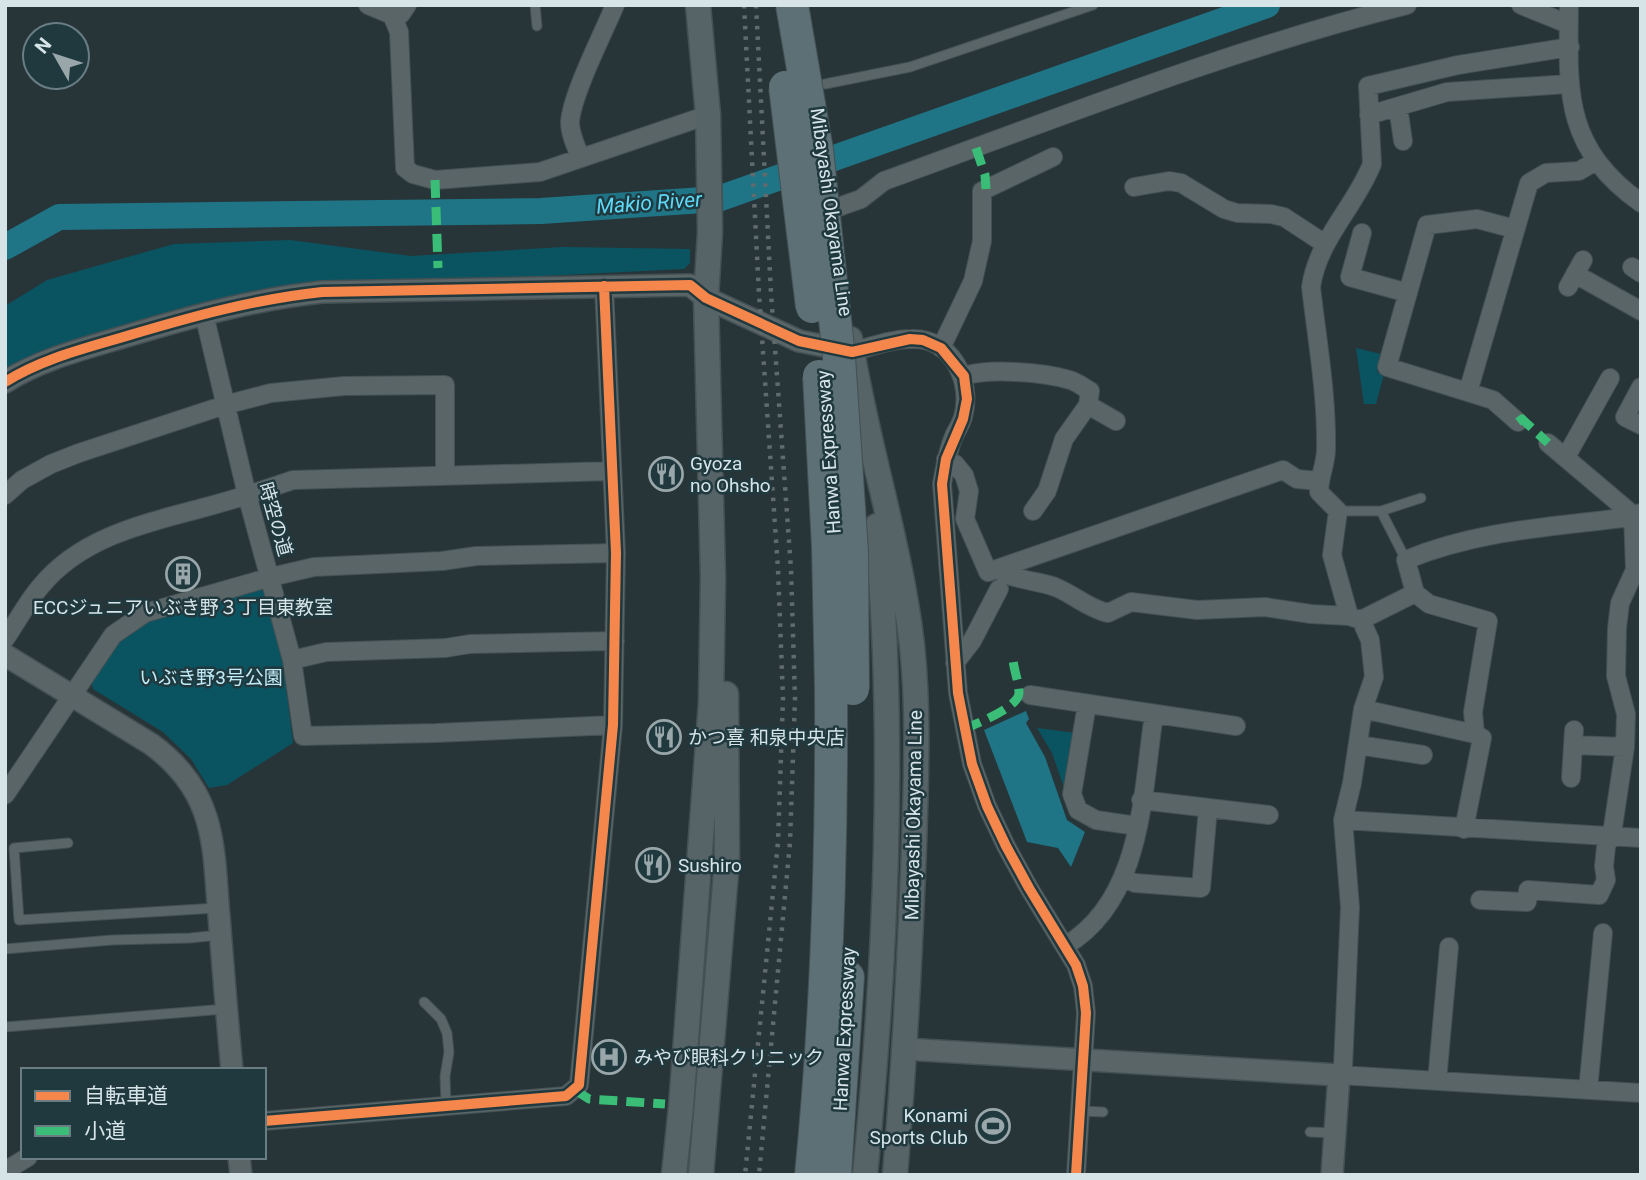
<svg xmlns="http://www.w3.org/2000/svg" width="1646" height="1180" font-family="Roboto,'Noto Sans JP',sans-serif">
  <style>
    .green { fill: #0a5462 }
    .water { fill: #1f7486 }
    .lines { fill: none; stroke-linecap: round; stroke-linejoin: round }
    .river { stroke: #1f7486; stroke-width: 26 }
    .service-casing { stroke: #445053; stroke-width: 11 }
    .minor-casing { stroke: #445053; stroke-width: 20 }
    .tertiary-casing { stroke: #445053; stroke-width: 24 }
    .secondary-casing { stroke: #445053; stroke-width: 27 }
    .motorway-casing { stroke: #445053; stroke-width: 34 }
    .service { stroke: #5a6567; stroke-width: 9 }
    .minor { stroke: #5a6567; stroke-width: 18 }
    .tertiary { stroke: #5a6567; stroke-width: 21 }
    .secondary { stroke: #566367; stroke-width: 24 }
    .motorway { stroke: #5c7075; stroke-width: 32 }
    .rail { stroke: #616b6e; stroke-width: 4.5; stroke-dasharray: 3.5 7; stroke-linecap: butt }
    .motorway-bridge-casing { stroke: #445053; stroke-width: 34; stroke-linecap: butt }
    .motorway-bridge { stroke: #5c7075; stroke-width: 32 }
    .quiet { stroke: #3abd76; stroke-width: 9; stroke-dasharray: 18 9; stroke-linecap: butt }
    .cycleway-casing { stroke: #20393f; stroke-width: 15 }
    .cycleway { stroke: #f5874c; stroke-width: 10 }
    .labels { text-anchor: middle; stroke-width: 5; stroke-linejoin: round; paint-order: stroke }
    .street-label { font-size: 19px; fill: #d6e4e8; stroke: #20393f }
    .poi-label { font-size: 19px; fill: #d6e4e8; stroke: #20393f; text-anchor: start }
    .park-label { font-size: 19px; fill: #c1ecf7; stroke: #20393f }
    .water-label { font-size: 21px; font-style: italic; fill: #5dd9f7; stroke: #20393f }
  </style>
  <rect width="100%" height="100%" fill="#273538"/>
  <path class="green" d="M290,240l121,16 152,-9 127,2v14l-6,6 -362,18 -317,88v-69l42,-26 127,-36z
    M1356,348l25,6 -4,18 7,2 -8,30h-12z
    M258,587l7,5 18,71 10,80 -66,42 -18,3 -18,-29 -28,-27 -70,-43 -3,-11 29,-41 28,-17z
    M1037,728l39,5 -10,60 -14,-40z"/>
  <path class="water" d="M1026,711l3,8 -3,4 19,34 22,63 18,12 -14,35 -13,-19 -31,-6 -43,-112z"/>
  <g class="lines">
    <path class="river" d="M5,247l54,-30 482,-6 177,-12 549,-194"/>
    <g class="service-casing">
      <path id="service" d="M535,5l2,21
        M825,84l85,-17 183,-62
        M1338,511h43l40,-13
        M1381,511l25,49
        M68,843l-54,5 5,72 198,-12
        M5,949l107,-9 78,-2 29,-3
        M424,1002l17,17 6,14 2,19 -4,24 1,30
        M5,1027l220,-18
        M1081,1111l22,1
        M1310,1132l25,1"/>
    </g>
    <g class="minor-casing">
      <path id="minor" d="M368,5l24,10 7,17 6,136 8,6 22,6 105,-8 168,-57
        M1521,5l47,19
        M1569,5c-1,87 -6,142 72,198
        M392,15l9,-1 6,-9
        M1398,107l5,34
        M1369,115l78,-23 121,-8
        M581,158c-5,-11 -11,-24 -11,-36 2,-28 33,-88 45,-117
        M1134,187l35,-6 12,2 43,26 13,4 34,1 13,3 41,27
        M830,210l31,-11 23,-18c172,-62 346,-132 523,-176
        M1515,229l-38,-10 -50,6 -40,142 106,33 25,22
        M1362,233l-12,44 58,16
        M1632,267l9,6
        M1575,274l66,37
        M1568,287l15,-27
        M204,314l43,181 45,165 11,76 133,-3 177,-8
        M941,348l32,-67 9,-40v-50l71,-34
        M852,352c18,-5 40,-13 59,-13 41,-2 62,43 52,78 -2,7 -6,13 -9,19 -7,16 -9,31 -12,48l16,209 14,71 15,42 19,40 23,42 47,77 7,21 3,27 -10,162
        M964,376c25,-8 80,-4 106,4 7,2 13,7 20,11l-2,14 -24,34 -17,52 -14,20
        M1641,387l-16,30 16,8
        M1468,392l61,-209 17,-10 33,-2 17,-10
        M1088,405l28,16
        M1566,457l44,-79
        M946,459l9,5 9,11 5,16 -4,28 23,53 295,-102 14,9 22,2
        M5,495l17,-15 29,-16 28,-11 146,-48 46,-12 73,-7 101,-1v90
        M997,569c18,12 39,11 58,18 20,8 32,21 53,26l23,-11 66,8 68,-3 46,7 38,2 12,4 54,-27
        M1349,616l-17,-61 6,-44 -19,-19c0,-15 7,-28 7,-43 1,-54 -9,-109 -15,-162 7,-48 44,-80 61,-123l-4,-78 90,-21 112,-18
        M1361,620l9,20 4,37 -11,32 -11,74 -9,37 7,87 -7,160 -4,8 302,18
        M5,639c12,-17 22,-37 36,-53 41,-50 106,-63 165,-79 30,-8 58,-17 87,-27l319,-9
        M292,660l34,-8 119,-4 25,-4 145,-3
        M955,663l17,-22 27,-52
        M1030,695l206,31
        M1087,704l-15,90 6,16 18,10 41,6
        M1363,709l112,25 -2,-22 15,-91 -59,-17 -14,-11 -9,-33c69,-29 144,-33 217,-42l18,-5
        M1358,745l65,10
        M1573,745l52,2
        M1571,778l3,-48
        M5,795l108,-160 32,-22 126,-36 43,-10 128,-6 34,-5 140,-3
        M1141,800l128,15
        M1343,820l298,18
        M1464,829l18,-91 -7,-4
        M1123,878l12,5 66,5 7,-80
        M1480,900l47,2 1,-12 71,5 7,-15 -2,-14 2,-19 7,-20 12,-80 1,-33 -10,-38 1,-48 3,-25 15,-33 -2,-55 -85,-72
        M1065,946c78,-46 77,-152 89,-232
        M1437,1081l12,-134
        M1588,1090l15,-157
        M264,1121l302,-25 13,-11 34,-360 3,-172 -12,-267
        M5,1171l23,-14"/>
    </g>
    <g class="tertiary-casing">
      <path id="tertiary" d="M5,382c38,-24 82,-34 125,-47 64,-19 126,-36 192,-43l368,-7 16,13 93,43 51,10
        M5,655l146,89c26,19 47,45 56,76 9,31 9,64 12,96 4,51 8,102 13,154
        M905,1049l434,26 -7,100
        M239,1157l2,18"/>
    </g>
    <g class="secondary-casing">
      <path id="secondary" d="M850,339c16,103 50,203 62,306 7,67 4,135 2,202 -4,109 -10,219 -19,328
        M674,1175l7,-68 30,-405 2,-124 -7,-280 4,-66 -2,-117 -10,-110
        M701,1175l26,-315 -1,-166
        M865,1175c21,-215 31,-434 12,-649"/>
    </g>
    <g class="motorway-casing">
      <path id="motorway" d="M811,1175c16,-162 21,-324 20,-486
        M835,1175l13,-198"/>
    </g>
    <use href="#service" class="service"/>
    <use href="#minor" class="minor"/>
    <use href="#tertiary" class="tertiary"/>
    <use href="#secondary" class="secondary"/>
    <use href="#motorway" class="motorway"/>
    <path class="rail" d="M744,5l15,289 19,275 5,129 -5,144 -33,333
      M756,5l15,288 20,276 4,129 -5,144 -31,333"/>
    <g class="motorway-bridge-casing">
      <path id="motorway-bridge" d="M792,5l25,145 22,207 13,195 1,137
        M785,87l27,220
        M819,376l9,171 3,142"/>
    </g>
    <use href="#motorway-bridge" class="motorway-bridge"/>
    <path class="quiet" d="M976,148l9,27 1,14
      M435,180l3,88
      M1518,422l4,-3 26,24
      M964,729c12,-5 55,-22 55,-36 0,-10 -5,-23 -6,-33
      M575,1090l14,9 76,5"/>
    <g class="cycleway-casing">
      <path id="cycleway" d="M5,382c38,-24 82,-34 125,-47 64,-19 126,-36 192,-43l368,-7 16,13 93,43 53,11 58,-13 13,1 18,8 23,28 3,23 -4,20 -17,40 -4,25 16,209 14,71 15,42 19,40 23,42 47,77 7,21 3,27 -10,162
        M264,1121l302,-25 13,-11 34,-360 3,-172 -12,-267"/>
    </g>
    <use href="#cycleway" class="cycleway"/>
  </g>
  <defs>
    <g id="restaurant-ring" transform="scale(1.75)"><circle r="9.5" fill="#20393f" stroke="#99a7aa" stroke-width="1.5"/><path d="M-5-6h1v4h1v-4h1v4h1v-4h1v5L-1.5 .5V6h-2V.5L-5-1ZM5-6V6H3V1.5H1.5Q1.5-4 5-6Z" fill="#99a7aa"/></g>
    <g id="building-ring" transform="scale(1.75)"><circle r="9.5" fill="#20393f" stroke="#99a7aa" stroke-width="1.5"/><path d="M-4-6H4V6H1V3H-1V6H-4ZM-2.5-4.3h1.7v1.8h-1.7ZM.8-4.3h1.7v1.8H.8ZM-2.5-1h1.7V.8h-1.7ZM.8-1h1.7V.8H.8Z" fill="#99a7aa"/></g>
    <g id="hospital-ring" transform="scale(1.75)"><circle r="9.5" fill="#20393f" stroke="#99a7aa" stroke-width="1.5"/><path d="M-5-5h3v3.5h4V-5h3V5h-3V1.5h-4V5h-3Z" fill="#99a7aa"/></g>
    <g id="stadium-ring" transform="scale(1.75)"><circle r="9.5" fill="#20393f" stroke="#99a7aa" stroke-width="1.5"/><path d="M0-5a6.5 5 0 1 0 0 10a6.5 5 0 1 0 0-10ZM-3.5-1.8h7v3.6h-7Z" fill="#99a7aa"/></g>
  </defs>
  <g fill-rule="evenodd">
    <use href="#restaurant-ring" x="666" y="474"/>
    <use href="#building-ring" x="183" y="574"/>
    <use href="#restaurant-ring" x="664" y="737"/>
    <use href="#restaurant-ring" x="653" y="865"/>
    <use href="#hospital-ring" x="609" y="1057"/>
    <use href="#stadium-ring" x="993" y="1126"/>
  </g>
  <g class="labels">
    <g class="street-label">
      <text transform="translate(832 212) rotate(82)" y="7">Mibayashi Okayama Line</text>
      <text transform="translate(828 452) rotate(-94)" y="7">Hanwa Expressway</text>
      <text transform="translate(276 519) rotate(74)" y="7">時空の道</text>
      <text transform="translate(913 815) rotate(-89)" y="7">Mibayashi Okayama Line</text>
      <text transform="translate(844 1029) rotate(-87)" y="7">Hanwa Expressway</text>
    </g>
    <g class="poi-label">
      <text x="690" y="470">Gyoza<tspan x="690" dy="22">no Ohsho</tspan></text>
      <text x="183" y="614" text-anchor="middle">ECCジュニアいぶき野３丁目東教室</text>
      <text x="688" y="744">かつ喜 和泉中央店</text>
      <text x="678" y="872">Sushiro</text>
      <text x="634" y="1064">みやび眼科クリニック</text>
      <text x="968" y="1122" text-anchor="end">Konami<tspan x="968" dy="22">Sports Club</tspan></text>
    </g>
    <g class="park-label">
      <text x="211" y="684">いぶき野3号公園</text>
    </g>
    <g class="water-label">
      <text transform="translate(649 203) rotate(-4)" y="7">Makio River</text>
    </g>
  </g>
  <rect width="1646" height="1180" fill="none" stroke="#d6e4e8" stroke-width="14"/>
  <rect x="21" y="1068" width="245" height="91" fill="#20393f" stroke="#697d83" stroke-width="2"/>
  <rect x="35" y="1091" width="35" height="10" fill="#f5874c" stroke="#697d83" stroke-width="2"/>
  <text x="84" y="1103" font-size="21" fill="#d6e4e8">自転車道</text>
  <rect x="35" y="1126" width="35" height="10" fill="#3abd76" stroke="#697d83" stroke-width="2"/>
  <text x="84" y="1138" font-size="21" fill="#d6e4e8">小道</text>
  <g transform="translate(56 56) rotate(309)"><circle r="33" fill="#20393f" stroke="#697d83" stroke-width="2"/>
  <path d="M0-5L12 26L0 18L-12 26Z" fill="#99a7aa"/>
  <text y="-10" font-size="19" font-weight="bold" text-anchor="middle" fill="#d6e4e8">N</text>
  </g>
</svg>
